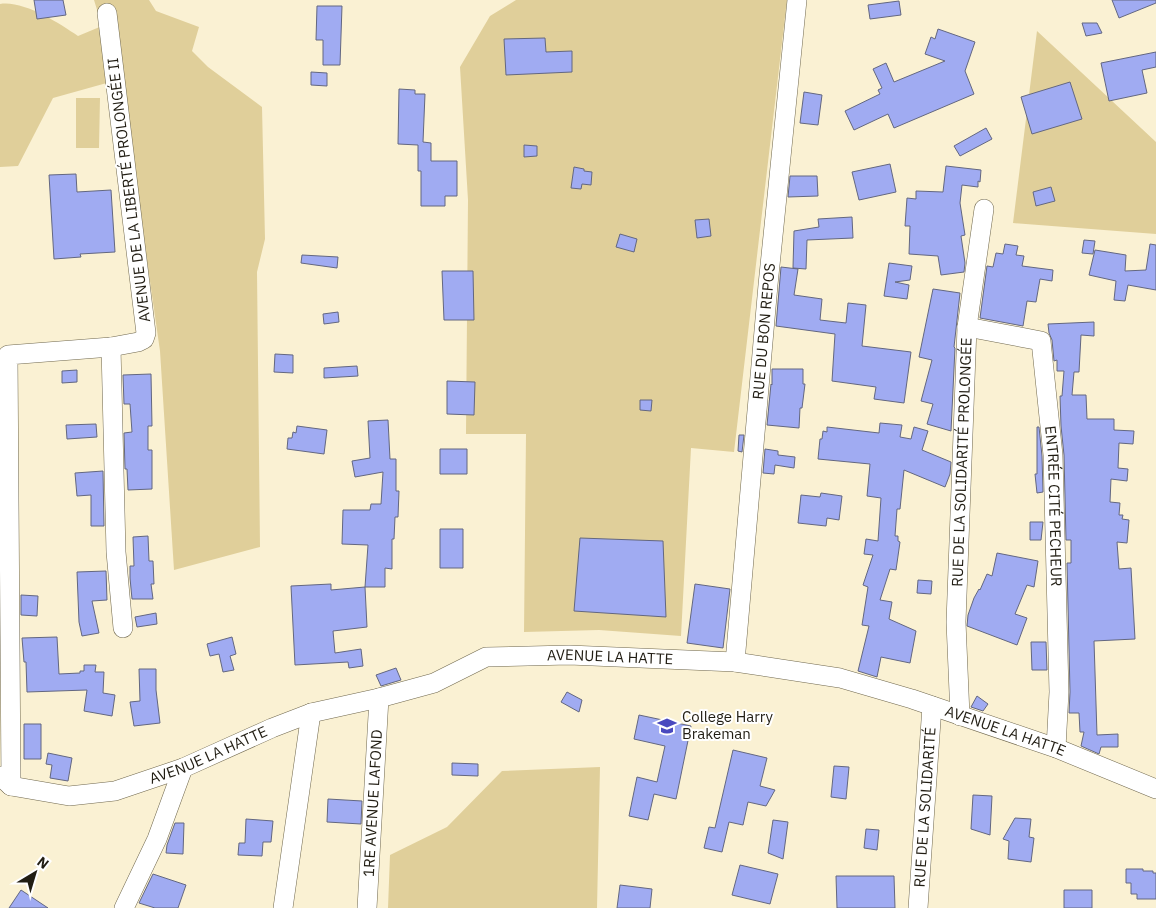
<svg xmlns="http://www.w3.org/2000/svg" width="1156" height="908" font-family="'IBM Plex Sans',sans-serif">
  <style>
    .green { fill: #e0cf9a }
    .building { fill: #a0abf2; stroke: #636780 }
    .lines { fill: none; stroke-linecap: round; stroke-linejoin: round }
    .minor-casing { stroke: #70684e; stroke-width: 20 }
    .minor { stroke: #fff; stroke-width: 19 }
    .labels { text-anchor: middle; stroke-width: 4; stroke-linejoin: round; paint-order: stroke }
    .street-label { font-size: 15px; fill: #211d13; stroke: #fff }
    .poi-label { font-size: 15px; fill: #211d13; stroke: #fff; text-anchor: start }
  </style>
  <rect width="100%" height="100%" fill="#faf1d3"/>
  <path class="green" d="M94,0h55l7,11 43,16 -7,24 16,16 54,40 3,132 -8,33 3,275 -86,23 -14,-219 -39,-272 -68,19 -35,68 -18,1v-163c23,-4 59,19 78,32l24,-10z
    M516,0h271l-53,452 -43,-4 -10,188 -82,-6 -75,2 2,-198h-60l2,-234 -8,-133 30,-51z
    M1037,31l119,111v92l-143,-11z
    M76,98h24l-1,50h-23z
    M600,767l-3,141h-209l2,-53 57,-28 55,-56z"/>
  <path class="building" d="M34,0h29l3,15 -29,4z
    M1112,0h44v3l-37,15z
    M899,1l2,14 -31,4 -2,-14z
    M317,6h25l-2,59h-17v-25h-7z
    M1082,23h15l5,10 -16,3z
    M938,29l37,13 -10,29 9,23 -80,34 -6,-14 -34,16 -9,-19 35,-17 -2,-4 4,-2 -9,-19 13,-6 8,19 51,-21 -20,-7 6,-17 4,2z
    M545,38l1,14 26,-1v21l-66,3 -2,-36z
    M1156,52v15l-14,3 5,23 -38,8 -8,-38z
    M311,72l16,1v13l-16,-1z
    M1070,82l12,37 -50,15 -11,-37z
    M399,89l16,1v4h10l-2,48 8,1v18h26v35h-12v10h-24v-35h-3v-26l-20,-1z
    M804,92l18,3 -4,30 -18,-2z
    M986,128l6,11 -32,17 -6,-10z
    M524,145l13,1v10l-13,1z
    M890,164l6,28 -37,8 -7,-28z
    M946,166l35,4 -1,12 -2,-1v6l-16,-2 -2,18 5,32 -4,1 4,27 -1,9 -23,3 -3,-19 -29,-2 1,-28h-5l2,-28 9,1v-8l27,1z
    M574,167l10,2v2l8,1 -1,13 -9,-1 -1,5 -10,-1z
    M76,174l1,18 34,-2 4,62 -35,2 1,3 -27,2 -5,-84z
    M790,176h27l1,20 -30,1z
    M1051,187l4,14 -19,5 -3,-14z
    M852,217l1,21 -46,2 -1,29 -13,-1 1,-37 25,-4 -1,-8z
    M709,219l2,17 -14,2 -2,-18z
    M620,234l17,5 -3,13 -18,-5z
    M1084,240l11,1 -2,13 -11,-1z
    M1005,244l13,2 -2,9 8,1 -2,10 31,4 -1,11 -12,-2 -4,23 -9,-1 -4,25 -43,-8 7,-52 6,1 3,-14 7,1z
    M1150,244l6,1v45l-28,-5 -3,16 -11,-1 2,-19 -27,-6 6,-25 31,5 -1,16 21,-1z
    M302,255l36,2 -1,11 -36,-5z
    M889,263l23,3 -2,14 -15,2 14,3 -2,14 -23,-3z
    M781,267l17,2 -4,26 28,4 -2,21 26,3 2,-20 18,2 -4,41 49,6 -7,51 -30,-4 2,-12 -44,-6 3,-47 -59,-8z
    M442,271h31l1,49h-30z
    M933,289l27,4 -6,54 1,1 -4,83 -24,-7 6,-20 -12,-3 11,-41 -13,-3z
    M338,312l1,10 -15,2 -1,-10z
    M1094,322v14l-13,-1 -2,37h-5l-2,23h14l1,24h27v11l20,1 -1,13 -14,-1 -1,25 10,1 -1,12 -16,-2 -1,23 10,1 -1,12h4l-1,4 7,1 -2,23 -10,-1 2,27 12,-1 4,71 -41,2 3,94 21,-1v13h-17l-2,7 -18,-8 3,-14h-4l-1,-19h-10l1,-21 -3,-129h4v-23h-5l-2,-85 -3,-29 -1,-30h2l2,-25h-7v-11l-3,1 -2,-21 -3,-7 -1,-9z
    M275,354l18,1v18l-19,-1z
    M357,366l1,10 -34,2v-10z
    M772,369h31v15h2l-3,24h-2l-1,20 -32,-3 4,-41 1,1z
    M77,370v12l-15,1v-12z
    M151,374l1,52h-4v24h4v39l-24,1 -1,-21h-2l-1,-36 8,-1 -2,-28h-6l-1,-29z
    M447,381l28,1 -1,33 -27,-1z
    M640,400h12l-1,11 -11,-1z
    M388,420l2,39h6v32h3l-1,26h-3l-1,22h-2v30l-7,-1v19h-20l2,40 -34,4 2,22 26,-4 2,17 -14,2 -1,-6 -53,3 -4,-79 40,-2v6l34,-3 3,-42 -26,-1 1,-34h27l1,-6h10l2,-32 -28,5 -3,-16 18,-3 -2,-37z
    M880,423l22,2 -2,12 11,2 3,-12 14,4 -6,19 29,12 -1,12 -5,13 -41,-17 -4,39h-3l-2,27h3v5l2,1 -4,28 -6,-1 -10,31 12,2 -3,17 27,12 -6,32 -29,-6 -4,20 -19,-6 11,-45 -7,-1 6,-38 -5,-2 10,-30 -9,-1 2,-15 12,2 3,-43 -14,-2 3,-32 -52,-5 2,-20h2l1,-8 4,1v-5l52,6z
    M96,424l1,13 -30,2 -1,-14z
    M297,426l30,4 -3,24 -37,-5 1,-11h4l1,-6 3,1z
    M1037,427h2l3,29 1,36 -6,1 -2,-19h2z
    M739,435h5l-2,17 -4,-1z
    M440,449h27v25h-27z
    M765,449l13,2v4l17,2 -1,11 -19,-3 -1,9 -11,-1z
    M103,471l1,55h-13v-31l-14,1 -2,-23z
    M821,493l21,3 -3,24 -12,-2 -1,8 -28,-3 3,-28 19,2z
    M1030,522h13l-2,18h-11z
    M440,529h23v39h-23z
    M148,536l1,25h4l1,23h-3l2,15h-21l-2,-21v-12h4l-1,-29z
    M580,538l83,3 3,76 -92,-6z
    M997,553l41,8 -4,26 -7,-2 -12,29 12,4 -10,27 -50,-19 1,-11 6,-17 5,-9 1,1 7,-16 5,2z
    M106,571l1,29 -15,1 7,32 -17,3 -3,-14 -2,-50z
    M918,580l14,1 -1,13 -14,-1z
    M695,584l35,5 -7,59 -36,-5z
    M21,595l17,1 -1,20 -16,-1z
    M156,613l1,11 -20,3 -2,-10z
    M57,637l2,37 21,-1v-2h4v-6h12l-1,7h9l-1,21 12,2 -3,21 -28,-5 3,-21 -60,2 -1,-30h-2l-2,-24z
    M232,637l4,17 -6,2 4,14 -11,2 -4,-18 -9,2 -3,-12z
    M1031,642h15l1,28h-15z
    M396,668l5,12 -20,6 -5,-11z
    M139,669h17v21l4,33 -26,3 -4,-24 10,-1z
    M567,692l15,8 -3,12 -18,-10z
    M977,696l11,8 -5,7 -12,-4z
    M639,715l52,11 -15,73 -22,-5 -6,26 -19,-4 8,-39 20,5 8,-36 -31,-7z
    M24,724h17v35h-17z
    M733,750l34,8 -7,28 15,4 -9,16 -18,-4 -5,23 -14,-3 -7,30 -18,-4 5,-21 6,1z
    M48,753l24,5 -4,23 -18,-3 2,-13 -6,-1z
    M452,763l26,1v12l-26,-1z
    M834,766l15,1 -3,32 -15,-2z
    M973,795l19,1 -2,39 -19,-6z
    M328,799l34,2 -1,23 -34,-2z
    M1015,818l16,1 -2,18 5,1 -3,24 -23,-3 1,-18 -6,-2z
    M246,819l27,2 -2,21h-8l-1,14 -24,-1 1,-12h6z
    M773,820l15,2 -5,37 -15,-6z
    M175,823h9l-1,31 -17,-1 1,-8z
    M866,829l13,1 -2,20 -13,-2z
    M740,865l38,9 -8,30 -38,-9z
    M1126,869h17v2h10v2h3v26h-19v-5h-6v-11h-5z
    M153,874l33,11 -8,23h-23l-16,-5z
    M836,876h58l1,32h-58z
    M620,885l32,4 -2,19h-33z
    M21,890l27,18h-39z
    M1064,890h28v18h-28z"/>
  <g class="lines">
    <g class="minor-casing">
      <g id="minor">
        <path id="s1" d="M967,327l74,14 12,114 6,237 -3,56"/>
        <path d="M111,347l5,205 7,76"/>
        <path id="s2" d="M735,662l33,-377 29,-285"/>
        <path id="s3" d="M960,716l-4,-94 11,-295 17,-118"/>
        <path id="s4" d="M0,776l11,10 58,10 46,-5 68,-23 89,-40 39,-15 68,-15 55,-15 52,-26 83,-2 166,7 105,16 72,21 144,49 100,41"/>
        <path d="M11,786l-3,-431 103,-8 27,-5 6,-3 2,-6 -39,-320"/>
        <path d="M124,908l33,-69 26,-71"/>
        <path d="M283,908l28,-195"/>
        <path id="s5" d="M367,908l12,-210"/>
        <path id="s6" d="M918,908l14,-202"/>
      </g>
    </g>
    <use href="#minor" class="minor"/>
  </g>
  <defs>
    <g id="school-bare" transform="scale(1.5)"><path d="M0-5L7-2L0 1L-7-2ZM-4 1L0 2.5L4 1V4Q0 6-4 4Z" fill="#4949bf" stroke="#fff" stroke-width="2.5" paint-order="stroke"/></g>
  </defs>
  <g fill-rule="evenodd">
    <use href="#school-bare" x="667" y="726"/>
  </g>
  <g class="labels">
    <g class="street-label">
      <text transform="translate(129 190) rotate(-97)" y="5">AVENUE DE LA LIBERTÉ PROLONGÉE II</text>
      <text dy="5" stroke="none"><textPath href="#s2" startOffset="332">RUE DU BON REPOS</textPath></text>
      <text dy="5" stroke="none"><textPath href="#s3" startOffset="254">RUE DE LA SOLIDARITÉ PROLONGÉE</textPath></text>
      <text dy="5" stroke="none"><textPath href="#s1" startOffset="241">ENTRÉE CITÉ PECHEUR</textPath></text>
      <text dy="5" stroke="none"><textPath href="#s4" startOffset="640">AVENUE LA HATTE</textPath></text>
      <text dy="5" stroke="none"><textPath href="#s4" startOffset="1045">AVENUE LA HATTE</textPath></text>
      <text dy="5" stroke="none"><textPath href="#s4" startOffset="220">AVENUE LA HATTE</textPath></text>
      <text dy="5" stroke="none"><textPath href="#s5" startOffset="105">1RE AVENUE LAFOND</textPath></text>
      <text dy="5" stroke="none"><textPath href="#s6" startOffset="101">RUE DE LA SOLIDARITÉ</textPath></text>
    </g>
    <g class="poi-label">
      <text x="682" y="722">College Harry<tspan x="682" dy="17">Brakeman</tspan></text>
    </g>
  </g>
  <g transform="translate(35 873) rotate(38)" stroke="#ffffff" stroke-width="4" paint-order="stroke">
  <path d="M0-4L9 19L0 12L-9 19Z" fill="#211d13"/>
  <text y="-8" font-size="14" font-weight="bold" text-anchor="middle" fill="#211d13">N</text>
  </g>
</svg>
